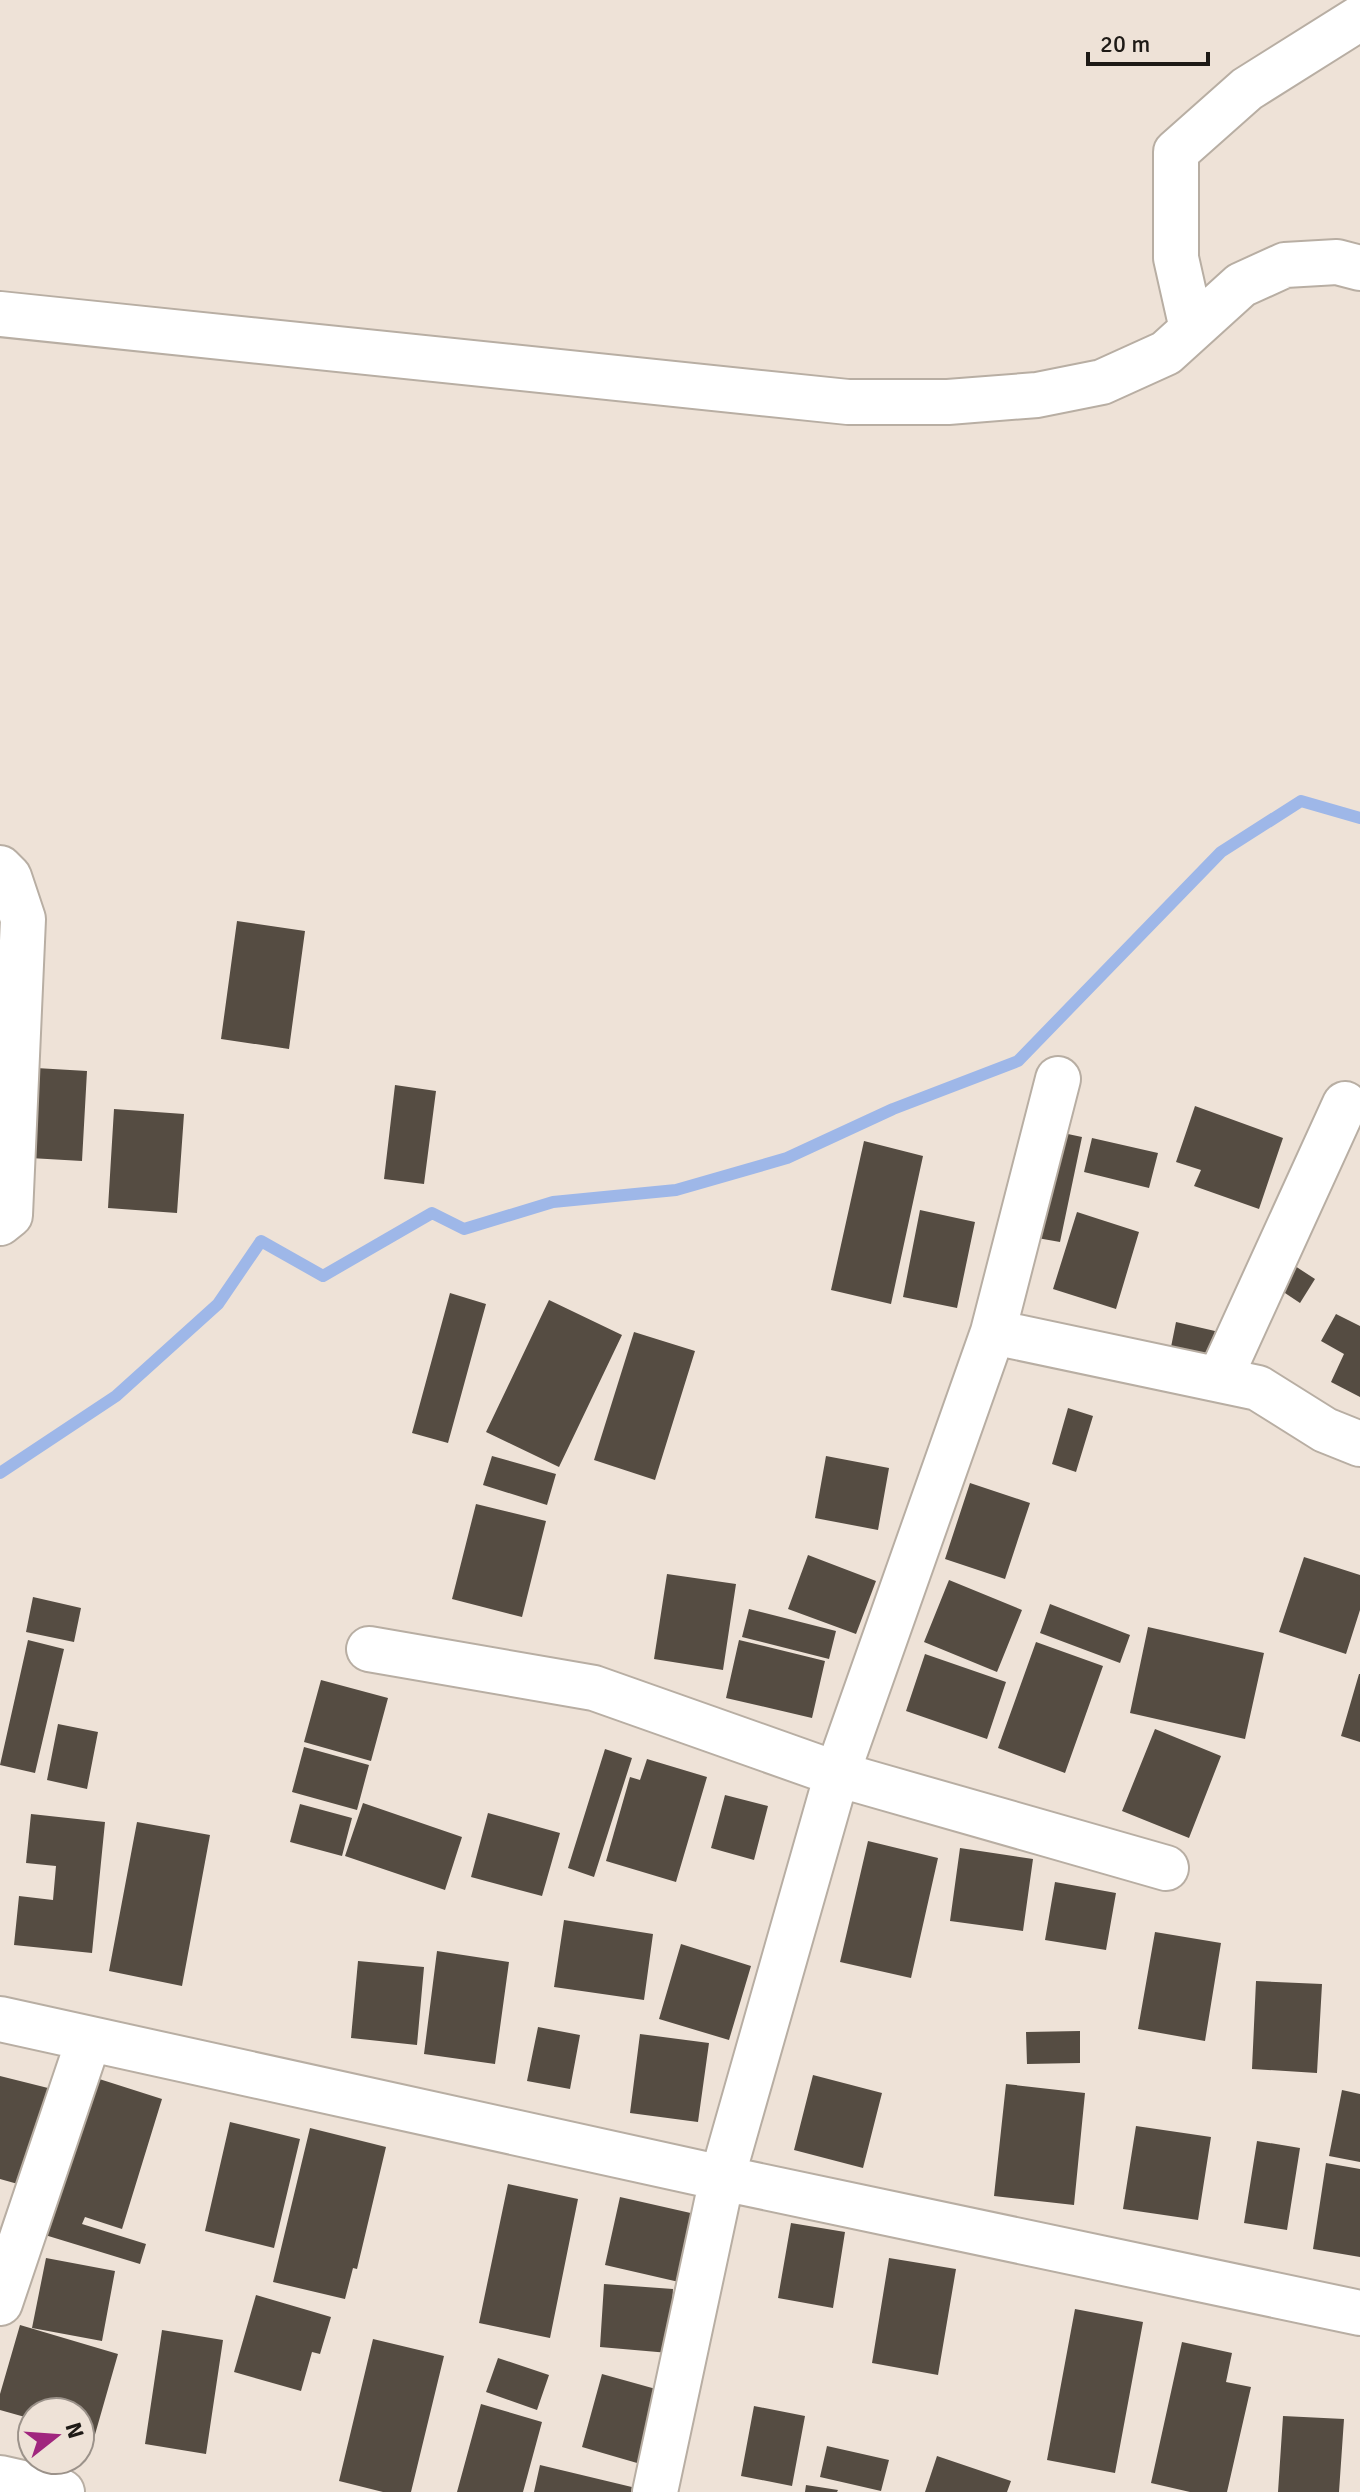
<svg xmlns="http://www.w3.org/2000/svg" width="1360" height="2492" font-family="Signika,sans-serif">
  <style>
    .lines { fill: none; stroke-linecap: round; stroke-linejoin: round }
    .stream { stroke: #9eb7e8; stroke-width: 12 }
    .building { fill: #554c42 }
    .minor-casing { stroke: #b8aea3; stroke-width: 48 }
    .minor { stroke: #fff; stroke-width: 44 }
  </style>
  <rect width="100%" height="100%" fill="#eee2d7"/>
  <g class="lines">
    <path class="stream" d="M0,1473l116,-77 102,-92 43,-63 62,35 109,-63 32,16 89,-27 123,-12 111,-32 106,-49 125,-48 203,-209 80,-51 59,17"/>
  </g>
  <path class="building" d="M237,921l68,10 -16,118 -68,-10z
    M36,1068l51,3 -5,90 -52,-3z
    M395,1085l41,6 -12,93 -40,-5z
    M1195,1106l88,32 -24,71 -65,-23 7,-16 -25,-8z
    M114,1109l70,5 -7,99 -69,-5z
    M1049,1130l33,7 -22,105 -34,-6z
    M1092,1138l66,15 -9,35 -65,-16z
    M864,1141l59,15 -32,148 -60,-14z
    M920,1210l55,12 -18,86 -54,-11z
    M1077,1212l62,20 -23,77 -63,-20z
    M1295,1266l20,13 -15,24 -21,-14z
    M450,1293l36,11 -38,139 -36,-10z
    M549,1300l73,35 -63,132 -73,-35z
    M1336,1314l24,12v71l-29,-15 13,-28 -23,-13z
    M1176,1322l39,9 -6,29 -39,-8z
    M634,1332l61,19 -40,129 -61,-20z
    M1068,1408l25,8 -17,56 -24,-8z
    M492,1456l64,18 -9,31 -64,-20z
    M826,1456l63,12 -11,62 -63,-12z
    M970,1483l60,20 -25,76 -60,-20z
    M476,1504l70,17 -24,96 -70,-18z
    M808,1555l68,26 -20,53 -68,-25z
    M1304,1557l56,18v35l-14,44 -67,-22z
    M667,1574l69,10 -13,86 -69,-11z
    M949,1580l73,30 -25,62 -73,-30z
    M33,1597l48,11 -7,34 -48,-10z
    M1050,1604l80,31 -10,28 -80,-30z
    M749,1609l87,22 -7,28 -87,-22z
    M1148,1627l116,26 -19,86 -115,-26z
    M28,1640l36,9 -29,124 -35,-8z
    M739,1640l86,21 -13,57 -86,-20z
    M1036,1642l67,24 -38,107 -67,-25z
    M925,1654l81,28 -19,57 -81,-28z
    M1359,1674h1v68l-19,-6z
    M321,1680l67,18 -17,63 -67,-19z
    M58,1724l40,8 -11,57 -40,-9z
    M1155,1729l66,27 -32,82 -67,-27z
    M304,1747l65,18 -12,45 -65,-18z
    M605,1749l27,9 -38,119 -26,-9z
    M647,1759l60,18 -31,105 -70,-21 24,-84 10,3z
    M725,1795l43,11 -14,54 -43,-12z
    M363,1803l99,34 -17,53 -100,-34z
    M300,1804l52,14 -10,38 -52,-14z
    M488,1813l72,20 -18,63 -71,-19z
    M31,1814l74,8 -13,131 -78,-8 5,-49 34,4 3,-34 -30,-3z
    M137,1822l73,13 -28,151 -73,-15z
    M868,1841l70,17 -27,120 -71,-16z
    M960,1848l73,11 -10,72 -73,-10z
    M1055,1882l61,11 -10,57 -61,-10z
    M564,1920l89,14 -9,66 -90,-13z
    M1155,1932l66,11 -16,98 -67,-12z
    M681,1944l70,22 -22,74 -70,-21z
    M437,1951l72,11 -14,102 -71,-10z
    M358,1961l66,6 -7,78 -66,-7z
    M1256,1981l66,3 -5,89 -65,-4z
    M538,2027l42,8 -10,54 -43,-8z
    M1080,2031v32l-53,1 -1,-32z
    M640,2034l69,9 -11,79 -68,-9z
    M813,2075l69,18 -19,75 -69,-18z
    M0,2076l48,12 -23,98 -25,-7z
    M93,2077l69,22 -40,130 -37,-12 -3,7 64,20 -6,20 -95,-29z
    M1006,2084l79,9 -11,112 -80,-9z
    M1342,2090l18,4v68l-31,-6z
    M230,2122l70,17 -26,109 -69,-17z
    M1136,2126l75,11 -13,83 -75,-11z
    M310,2128l76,19 -29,122 -4,-1 -8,31 -72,-17z
    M1257,2141l43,7 -13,82 -43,-7z
    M1326,2163l34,6v88l-47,-8z
    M508,2184l70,15 -28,139 -71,-15z
    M620,2197l75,17 -16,68 -74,-17z
    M791,2223l54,9 -12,76 -55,-10z
    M46,2258l69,13 -13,70 -70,-13z
    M889,2258l67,11 -18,106 -66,-12z
    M604,2284l69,5 -4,64 -69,-6z
    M256,2295l75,22 -11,37 -8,-2 -11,39 -67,-19z
    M1075,2309l68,13 -28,151 -68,-13z
    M20,2325l98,29 -24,84 -14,-4v-22h-48v7l-32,-9v-16z
    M162,2330l61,10 -17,114 -61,-10z
    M373,2339l71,17 -33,136h-28l-44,-11z
    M1182,2342l50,11 -6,29 25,5 -24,105h-37l-39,-9z
    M498,2358l51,17 -12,35 -51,-18z
    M602,2374l61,17 -19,74 -62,-18z
    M481,2404l61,18 -19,70h-66z
    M754,2406l51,10 -13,70 -51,-10z
    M1283,2416l61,3 -5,73h-61z
    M827,2446l62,14 -8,31 -61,-14z
    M937,2456l74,25 -4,11h-82z
    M540,2465l96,23 -1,4h-101z
    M806,2485l32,5 -1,2h-32z"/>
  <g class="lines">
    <g class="minor-casing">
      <path id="minor" d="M0,314l848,88h100l89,-7 65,-13 64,-29 75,-68 44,-20 52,-3 23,6
        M1192,329l-16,-71v-106l71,-63 113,-71
        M0,868l9,9 14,42 -13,296 -10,8
        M993,1332l265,56 67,42 35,14
        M1220,1378l125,-274
        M369,1649l225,39 243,86 329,94
        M0,2019l722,159 638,135
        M0,2303l89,-264
        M0,2478l62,14
        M655,2492l67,-314 115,-404 156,-442 65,-253"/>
    </g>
    <use href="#minor" class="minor"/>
  </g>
  <g transform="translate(56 2436) rotate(73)"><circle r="38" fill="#eee2d7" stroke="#9b928a" stroke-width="2"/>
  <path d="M0-6L14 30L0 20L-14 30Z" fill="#a0267e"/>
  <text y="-12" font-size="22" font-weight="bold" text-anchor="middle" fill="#1e1a16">N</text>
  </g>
  <path d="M1088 52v12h120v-12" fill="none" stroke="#1e1a16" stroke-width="4"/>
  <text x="1100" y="52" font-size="24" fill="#1e1a16" stroke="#eee2d7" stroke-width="6" paint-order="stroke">20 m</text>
</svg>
